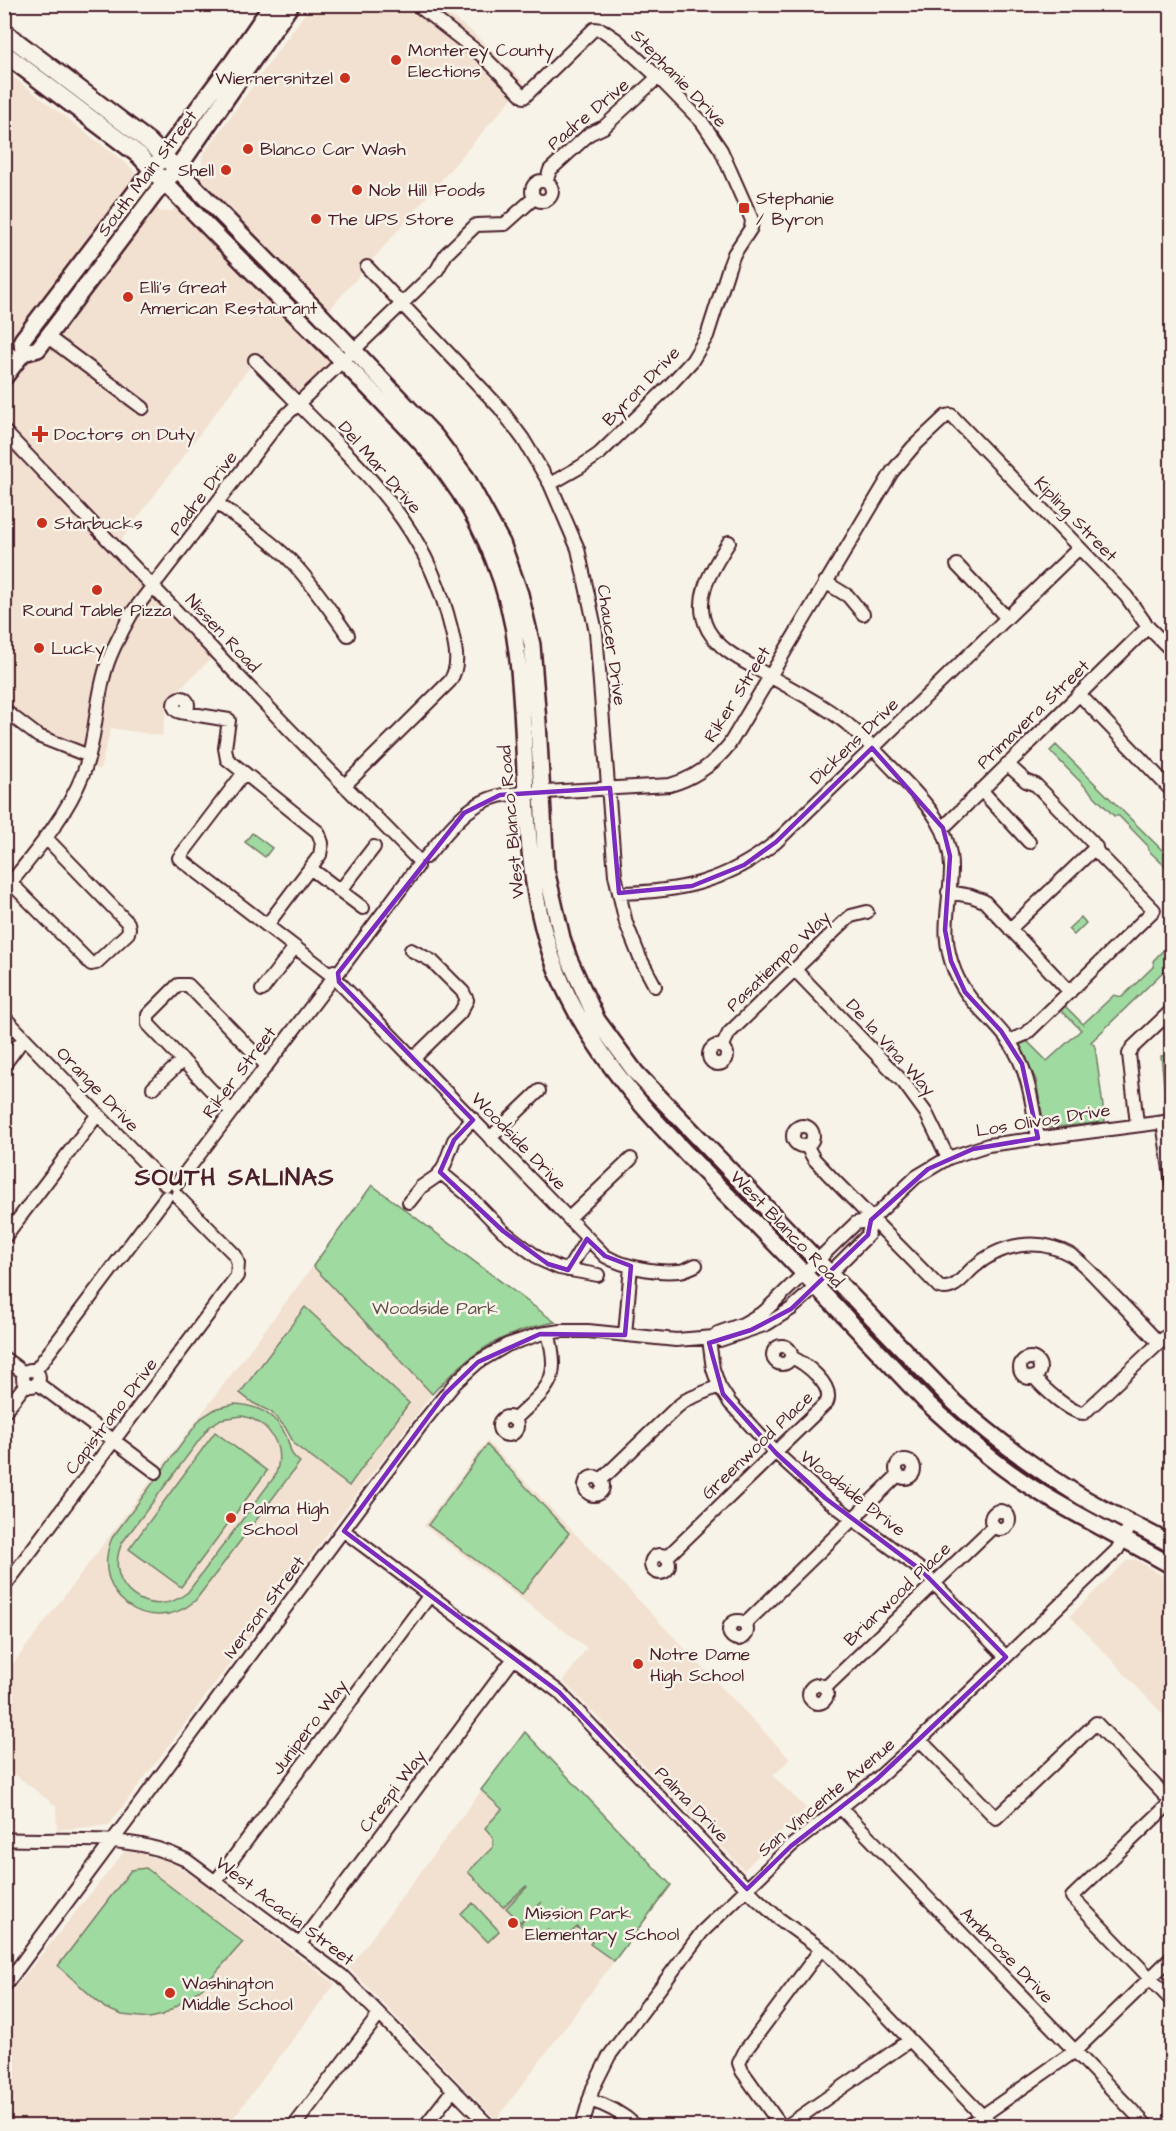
<svg xmlns="http://www.w3.org/2000/svg" width="1176" height="2131" font-family="'Architects Daughter',sans-serif">
  <style>
    .built { fill: #f2e1d0 }
    .green { fill: #9fdaa0; stroke: #747c66; stroke-width: 1.5; fill-rule: evenodd }
    .lines { fill: none; stroke-linecap: round; stroke-linejoin: round }
    .minor-casing { stroke: #4a1f2b; stroke-width: 16 }
    .major-casing { stroke: #4a1f2b; stroke-width: 20 }
    .highway-casing { stroke: #4a1f2b; stroke-width: 21 }
    .minor { stroke: #f7f3e8; stroke-width: 12 }
    .major { stroke: #f7f3e8; stroke-width: 15 }
    .highway { stroke: #f7f3e8; stroke-width: 16 }
    .marked { fill: none; stroke: #7b2cbf; stroke-width: 4.5; stroke-linejoin: round }
    .poi-dot { fill: #c8321e; stroke: #f7f3e8; stroke-width: 2 }
    .labels { text-anchor: middle; stroke-width: 5; stroke-linejoin: round; paint-order: stroke }
    .poi-label { font-size: 18px; fill: #4a1f2b; stroke: #f7f3e8; text-anchor: start }
    .street-label { font-size: 18px; fill: #4a1f2b; stroke: #f7f3e8 }
    .park-label { font-size: 18px; fill: #5f4e48; stroke: #f7f3e8 }
    .district-label { font-size: 24px; font-weight: bold; letter-spacing: 1.5px; fill: #4a1f2b; stroke: #f7f3e8 }
  </style>
  <rect width="100%" height="100%" fill="#f7f3e8"/>
  <filter id="ink" filterUnits="userSpaceOnUse"><feTurbulence type="fractalNoise" baseFrequency=".0167" numOctaves="2"/><feDisplacementMap in="SourceGraphic" scale="12" xChannelSelector="R" yChannelSelector="G"/><feConvolveMatrix kernelMatrix="1 2 1 2 8 2 1 2 1" color-interpolation-filters="sRGB"/></filter>
  <g filter="url(#ink)">
    <path class="built" d="M311,5h125l35,26 54,52 -207,240 29,32 -49,48 -44,-42 -138,186 101,106 -49,47 -6,36 -51,-8 -11,42 -32,-12 -62,-35 -1,1 -1,-654 128,98 28,44 12,-1 30,-44v-11z
      M313,1266l119,128 -323,431 -52,5 -1,-24 -51,-39 -1,-91z
      M487,1441l303,318 -17,17 33,32 -62,62 -181,-189 24,-33 -163,-122z
      M1135,1559l36,22v142l-101,-107 56,-55z
      M525,1732l146,153 -175,235 -147,-152z
      M125,1851l13,1 29,9 23,13 145,110 -108,142h-222l-1,-125z"/>
    <path class="green" d="M1056,745l110,109 5,-1v19l-23,-22v-4l-29,-30h-5l-64,-65z
      M252,833l20,15 -7,9 -20,-15z
      M1081,917l5,6 -12,12 -6,-6z
      M1171,942v22l-80,78 4,4 10,76 -56,6 -5,-3 -8,-45 -17,-36 6,-5 22,22 34,-31 -21,-21 4,-4 19,19 31,-29 8,2 32,-31 -1,-5z
      M1171,1055v58h-4l-6,-57z
      M372,1185l183,137c-56,11 -85,31 -123,72l-119,-128z
      M305,1307l104,96 -60,83 -54,-41 -10,-18 -14,-15 -18,-9 -13,-10z
      M235,1404c23,1 43,12 52,34 4,12 3,17 13,24l-105,139c-46,38 -107,-7 -83,-63l89,-120 16,-10zM242,1416c29,6 44,32 33,60l-87,116c-37,31 -86,-5 -66,-49l87,-116 12,-8z
      M215,1432l52,39 -86,116 -52,-38z
      M487,1445l82,88 -47,61 -94,-69z
      M525,1732l146,153 -57,76 -24,-17 2,-2 -15,-15 -16,15 -13,-13 -12,11 -16,-16 22,-22 -22,20 -14,-14 21,-21 -1,-1 -23,21 -35,-35 25,-25v-10l-8,-9 17,-19 -21,-19z
      M146,1868l97,74 -41,46 -39,27 -13,3 -28,-3 -17,-7 -47,-42 73,-96z
      M473,1903l26,28 -11,11 -27,-28z"/>
    <g class="lines">
      <g class="minor-casing">
        <path id="minor" d="M416,4l68,53 40,40 70,-68 8,1 15,10 41,37 44,45 19,28 31,70 -1,8 -17,26 -5,13 -22,69 -15,25 -23,25 -70,68 -19,13 -30,17
          M532 191a10 10 0 1 1 20 0a10 10 0 1 1-20 0Z
          M546,182l4,-12 39,-36 15,-7 54,-50
          M367,267l133,141 23,31 27,45 28,65 18,83 19,243 11,48 14,35 15,28
          M48,337l95,71
          M4,350l14,10
          M255,360c24,24 47,48 70,71 61,62 105,110 126,197 4,18 10,36 -1,53l-106,105
          M4,431l285,298 127,129
          M218,504c25,18 51,35 73,57 22,23 39,49 57,74
          M729,542c-16,26 -38,56 -21,88 11,19 31,29 49,39 30,18 71,37 96,60 15,13 28,28 42,42 28,29 57,55 56,99 -1,39 -12,63 4,102 14,33 34,42 53,68 21,29 24,63 30,98
          M957,565l49,52
          M825,582l23,14 15,18
          M1079,694l93,97
          M174 705a7 7 0 1 1 14 0a7 7 0 1 1-14 0Z
          M4,710l34,26 51,20
          M180,712l49,8 -4,28 2,11 91,73 4,11 -2,12 -53,70
          M1007,764l19,17 10,4 57,58 5,10 56,57 -128,124 -17,7
          M243,774l-64,84 151,116 4,-3 4,2
          M981,790l48,52
          M943,828l205,-201
          M426,857c25,-29 44,-59 84,-63l160,-9c25,-7 43,-20 59,-40l163,-273 21,-25 33,-31 5,-1 175,181 22,31 24,24
          M310,868l53,40
          M11,883l80,81 5,-1 32,-30 1,-5 -1,-5 -83,-86
          M4,891c29,-36 62,-74 79,-117 14,-36 12,-76 25,-112 6,-17 15,-33 24,-49l147,-191 158,-152 9,-16 30,-29 29,-1 29,-26
          M340,891l34,-44
          M948,892l23,4 13,5 86,91
          M619,893c62,-1 107,-11 157,-51l303,-294
          M1010,929l86,-82
          M411,950l21,11 31,31 4,8 -7,13 -46,45
          M795,970l109,113 22,30 22,45
          M338,973l79,-106
          M339,982l266,274c19,11 51,17 74,15 5,0 12,-4 17,-6
          M262,990l33,-43
          M4,1017l162,168
          M709 1055a9 9 0 1 1 18 0a9 9 0 1 1-18 0Z
          M722,1047l7,-14 114,-110 8,-7 16,-4
          M4,1065l20,-27
          M153,1088l30,-28
          M231,1111l-83,-87v-9l30,-30h10l78,80
          M1163,1122l9,61
          M1137,1124l-8,-70 3,-6 40,-38
          M793 1136a10 10 0 1 1 20 0a10 10 0 1 1-20 0Z
          M490,1138l49,-47
          M806,1145l8,14 17,18 108,110c15,5 24,-10 34,-19 27,-24 65,-32 98,-13 14,9 25,23 37,35 17,17 34,35 51,53
          M440,1172l27,22 36,37 38,29 18,8 39,7
          M176,1185l154,-203
          M409,1202l12,-15 16,-11 6,-7 11,-29 19,-21
          M569,1218l62,-59
          M4,1238l94,-124
          M568,1270l19,-31
          M718,1333l25,-9 21,-12 92,-89 15,-3
          M625,1335l6,-69
          M709,1339l4,30 6,17 11,17 46,50 49,45 96,72 85,87
          M773 1355a9 9 0 1 1 18 0a9 9 0 1 1-18 0Z
          M1020 1368a10 10 0 1 1 20 0a10 10 0 1 1-20 0Z
          M4,1358l20,15
          M23 1378a8 8 0 1 1 16 0a8 8 0 1 1-16 0Z
          M35,1371l131,-174
          M1034,1377c9,11 36,36 50,36l88,-82
          M37,1383l119,89
          M4,1412l22,-28
          M499 1426a9 9 0 1 1 18 0a9 9 0 1 1-18 0Z
          M514,1420c33,-32 48,-38 34,-87
          M896 1469a9 9 0 1 1 18 0a9 9 0 1 1-18 0Z
          M585 1486a9 9 0 1 1 18 0a9 9 0 1 1-18 0Z
          M601,1480l76,-73 9,-7 33,-14
          M991 1520a9 9 0 1 1 18 0a9 9 0 1 1-18 0Z
          M344,1531l215,161 197,206 22,20 50,36 164,172
          M651 1564a9 9 0 1 1 18 0a9 9 0 1 1-18 0Z
          M666,1558l161,-156c7,-17 -22,-39 -36,-45
          M4,1587l233,-311 1,-13 -3,-8 -58,-59
          M729 1630a9 9 0 1 1 18 0a9 9 0 1 1-18 0Z
          M745,1624l153,-149
          M809 1694a9 9 0 1 1 18 0a9 9 0 1 1-18 0Z
          M825,1688l169,-162
          M920,1740l76,78 100,-95 75,79 -99,95 100,104
          M841,1808l306,318
          M4,1839c63,4 124,-8 182,21l156,116 147,150
          M216,1881l214,-286
          M300,1944l214,-286
          M4,1987l420,-566 32,-39 22,-20 29,-17 33,-11 21,-3h27l88,9 38,-3 6,3 47,-16 24,-15 25,-22 52,-52 3,-15 45,-43 32,-19 40,-13 184,-24
          M589,2100c18,5 33,13 47,26
          M294,2126l85,-111
          M425,2126l28,-36
          M582,2126l11,-38 16,-32 93,-124 89,-86 86,-67 43,-39 197,-190 15,-27
          M781,2126l-39,-55 -3,-8 6,-12 76,-102
          M787,2126l123,-86
          M968,2126l107,-75 97,-94"/>
      </g>
      <g class="major-casing">
        <path id="major" d="M177,169l139,141 119,126 31,41 36,66 18,51 12,51 6,77 8,148 16,68 7,21 28,61 39,53 319,330c40,36 81,66 127,94 29,17 60,31 90,48
          M23,353l-1,-13 130,-170
          M4,378l19,-25 15,-4 126,-167c49,50 98,100 148,149 27,26 53,53 79,80 19,20 39,40 55,62 38,51 64,115 71,179 15,118 -3,236 52,346 44,88 117,155 185,224 58,59 114,119 171,179 33,30 66,60 103,84 46,30 96,53 144,81"/>
      </g>
      <g class="highway-casing">
        <path id="highway" d="M4,32l144,109 29,28
          M4,53l135,102 25,27 13,-13 114,-165
          M157,164l76,-102 40,-58"/>
      </g>
      <use href="#minor" class="minor"/>
      <use href="#major" class="major"/>
      <use href="#highway" class="highway"/>
    </g>
  </g>
  <path class="marked" d="M872,748l71,80 7,28 -5,74 6,31 14,31 36,39 21,33 16,74 -65,11 -45,20 -57,51 -3,15 -77,74 -40,21 -42,13 14,51 53,59 49,45 96,72 85,87 -129,122 -86,67 -44,43 -188,-197 -215,-161 101,-137 33,-32 62,-28 85,1 6,-69 -26,-10 -18,-17 -19,31 -20,-6 -45,-33 -63,-59 14,-32 19,-20 -134,-138 -1,-9 126,-160 36,-18 110,-7 9,105 73,-7 52,-21 32,-23z"/>
  <g class="poi-dot">
    <circle cx="396" cy="60" r="6"/>
    <circle cx="345" cy="78" r="6"/>
    <circle cx="248" cy="149" r="6"/>
    <circle cx="226" cy="170" r="6"/>
    <circle cx="357" cy="190" r="6"/>
    <rect x="738" y="202" width="12" height="12" rx="3"/>
    <circle cx="316" cy="219" r="6"/>
    <circle cx="128" cy="297" r="6"/>
    <path d="M37 425h6v6h6v6h-6v6h-6v-6h-6v-6h6z"/>
    <circle cx="42" cy="523" r="6"/>
    <circle cx="97" cy="590" r="6"/>
    <circle cx="39" cy="648" r="6"/>
    <circle cx="231" cy="1518" r="6"/>
    <circle cx="638" cy="1664" r="6"/>
    <circle cx="513" cy="1923" r="6"/>
    <circle cx="170" cy="1993" r="6"/>
  </g>
  <g class="labels">
    <g class="poi-label">
      <text x="408" y="56">Monterey County<tspan x="408" dy="21">Elections</tspan></text>
      <text x="333" y="84" text-anchor="end">Wiernersnitzel</text>
      <text x="260" y="155">Blanco Car Wash</text>
      <text x="214" y="176" text-anchor="end">Shell</text>
      <text x="369" y="196">Nob Hill Foods</text>
      <text x="756" y="204">Stephanie<tspan x="756" dy="21">/ Byron</tspan></text>
      <text x="328" y="225">The UPS Store</text>
      <text x="140" y="293">Elli's Great<tspan x="140" dy="21">American Restaurant</tspan></text>
      <text x="54" y="440">Doctors on Duty</text>
      <text x="54" y="529">Starbucks</text>
      <text x="97" y="616" text-anchor="middle">Round Table Pizza</text>
      <text x="51" y="654">Lucky</text>
      <text x="243" y="1514">Palma High<tspan x="243" dy="21">School</tspan></text>
      <text x="650" y="1660">Notre Dame<tspan x="650" dy="21">High School</tspan></text>
      <text x="525" y="1919">Mission Park<tspan x="525" dy="21">Elementary School</tspan></text>
      <text x="182" y="1989">Washington<tspan x="182" dy="21">Middle School</tspan></text>
    </g>
    <g class="street-label">
      <text transform="translate(679 78) rotate(46)" y="6">Stephanie Drive</text>
      <text transform="translate(588 114) rotate(-40)" y="6">Padre Drive</text>
      <text transform="translate(147 173) rotate(-53)" y="6">South Main Street</text>
      <text transform="translate(641 386) rotate(-46)" y="6">Byron Drive</text>
      <text transform="translate(380 467) rotate(49)" y="6">Del Mar Drive</text>
      <text transform="translate(203 493) rotate(-53)" y="6">Padre Drive</text>
      <text transform="translate(1076 519) rotate(46)" y="6">Kipling Street</text>
      <text transform="translate(223 633) rotate(47)" y="6">Nissen Road</text>
      <text transform="translate(612 645) rotate(82)" y="6">Chaucer Drive</text>
      <text transform="translate(737 694) rotate(-58)" y="6">Riker Street</text>
      <text transform="translate(1033 714) rotate(-44)" y="6">Primavera Street</text>
      <text transform="translate(854 741) rotate(-44)" y="6">Dickens Drive</text>
      <text transform="translate(511 822) rotate(-95)" y="6">West Blanco Road</text>
      <text transform="translate(778 961) rotate(-44)" y="6">Pasatiempo Way</text>
      <text transform="translate(891 1047) rotate(48)" y="6">De la Vina Way</text>
      <text transform="translate(239 1072) rotate(-53)" y="6">Riker Street</text>
      <text transform="translate(98 1089) rotate(46)" y="6">Orange Drive</text>
      <text transform="translate(1043 1120) rotate(-9)" y="6">Los Olivos Drive</text>
      <text transform="translate(519 1141) rotate(46)" y="6">Woodside Drive</text>
      <text transform="translate(787 1229) rotate(46)" y="6">West Blanco Road</text>
      <text transform="translate(111 1416) rotate(-53)" y="6">Capistrano Drive</text>
      <text transform="translate(757 1445) rotate(-44)" y="6">Greenwood Place</text>
      <text transform="translate(853 1493) rotate(38)" y="6">Woodside Drive</text>
      <text transform="translate(897 1594) rotate(-44)" y="6">Briarwood Place</text>
      <text transform="translate(264 1607) rotate(-53)" y="6">Iverson Street</text>
      <text transform="translate(309 1727) rotate(-53)" y="6">Junipero Way</text>
      <text transform="translate(392 1791) rotate(-53)" y="6">Crespi Way</text>
      <text transform="translate(826 1797) rotate(-40)" y="6">San Vincente Avenue</text>
      <text transform="translate(692 1804) rotate(46)" y="6">Palma Drive</text>
      <text transform="translate(285 1911) rotate(37)" y="6">West Acacia Street</text>
      <text transform="translate(1007 1955) rotate(46)" y="6">Ambrose Drive</text>
    </g>
    <g class="park-label">
      <text x="435" y="1314">Woodside Park</text>
    </g>
    <g class="district-label">
      <text x="235" y="1185">SOUTH SALINAS</text>
    </g>
  </g>
  <rect width="1176" height="2131" fill="none" stroke="#f7f3e8" stroke-width="24"/>
  <rect x="12" y="12" width="1152" height="2107" fill="none" stroke="#4a1f2b" stroke-width="2" filter="url(#ink)"/>
</svg>
